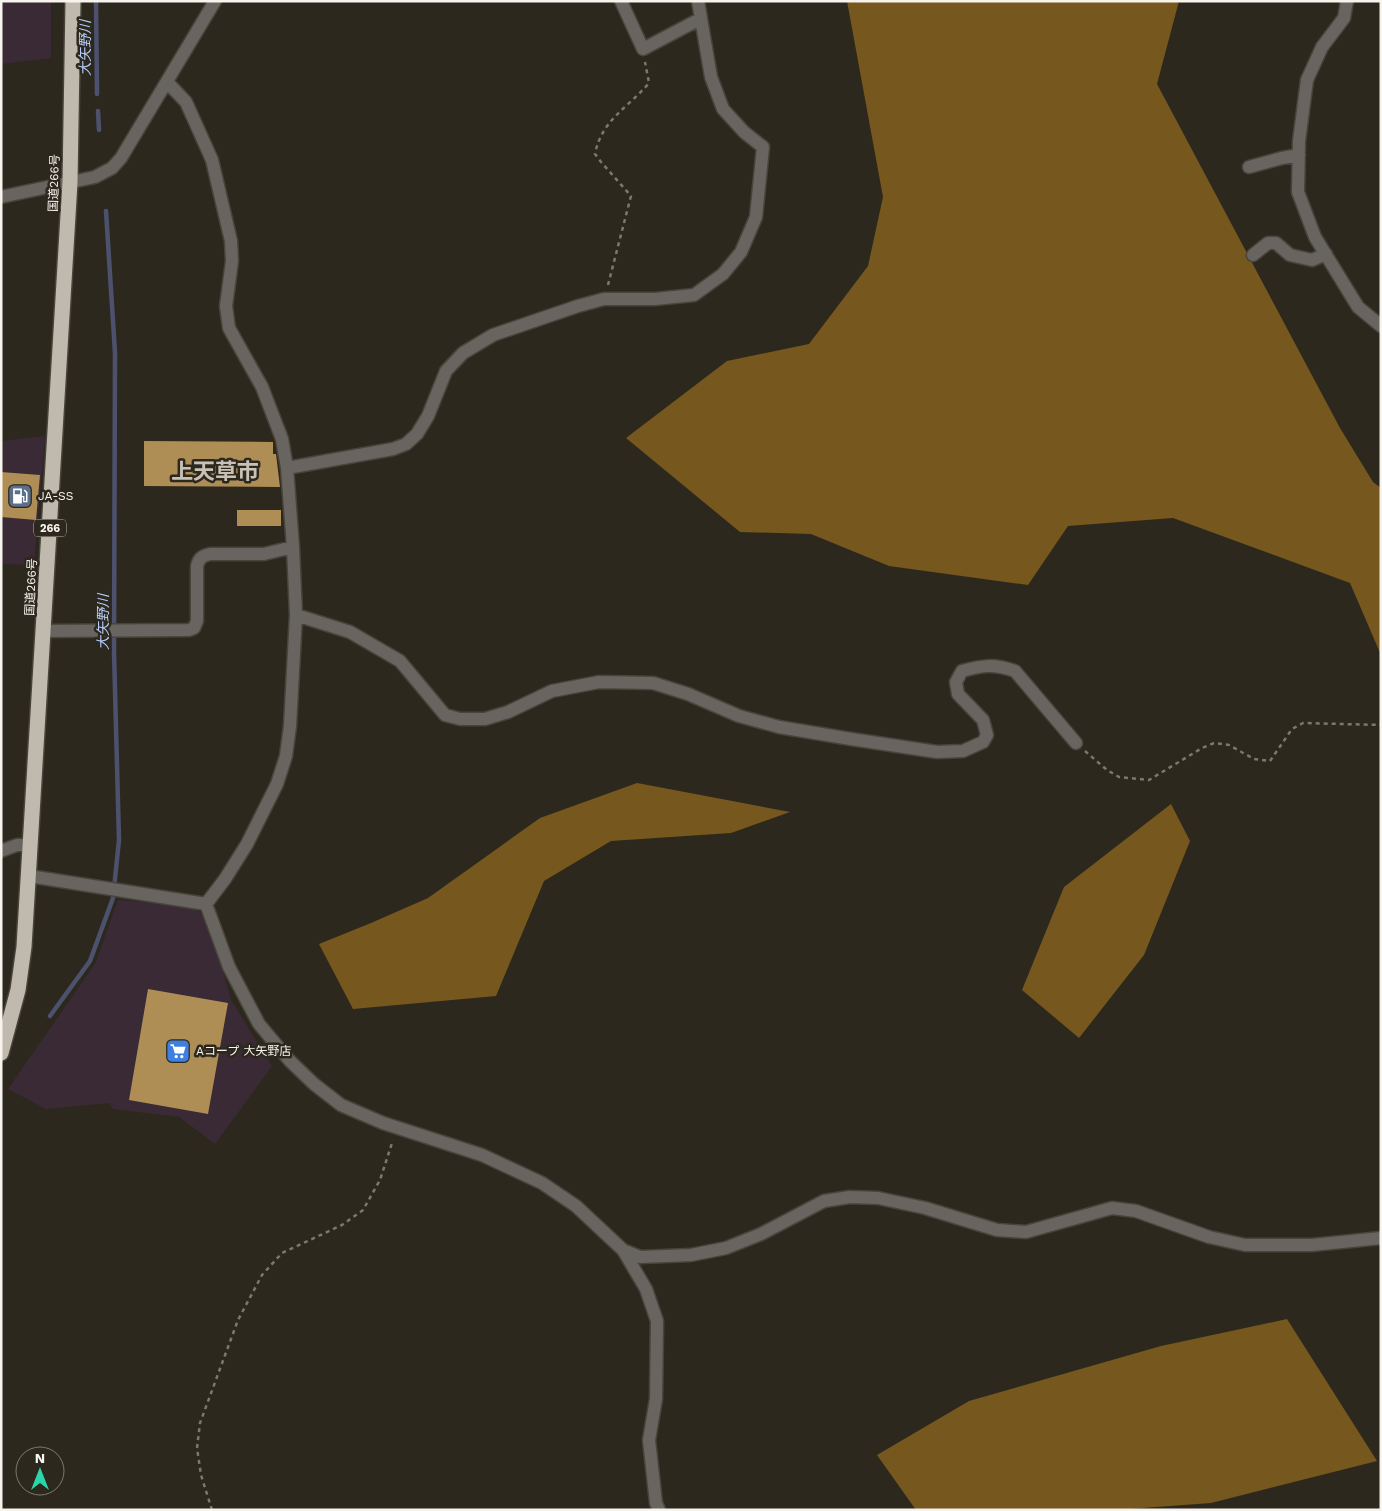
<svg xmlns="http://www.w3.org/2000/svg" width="1382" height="1511" font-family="'Work Sans','Noto Sans JP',sans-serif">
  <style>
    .commercial { fill: #3a2a35 }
    .forest { fill: #76571d }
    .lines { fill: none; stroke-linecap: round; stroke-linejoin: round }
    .stream { stroke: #4c526e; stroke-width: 4.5 }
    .building { fill: #af8e56 }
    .minor-casing { stroke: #49443b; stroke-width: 15 }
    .highway-casing { stroke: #49443b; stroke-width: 18 }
    .path { stroke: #7c786f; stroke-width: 2.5; stroke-dasharray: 4 4; stroke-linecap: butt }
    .minor { stroke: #686560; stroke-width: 12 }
    .highway { stroke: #c0b9ad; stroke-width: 15 }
    .labels { text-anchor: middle; stroke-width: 5; stroke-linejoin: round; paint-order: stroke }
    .shield { fill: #2d281e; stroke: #bab6af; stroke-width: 1 }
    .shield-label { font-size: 11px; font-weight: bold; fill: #f7f3ed }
    .street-label { font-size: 12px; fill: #f7f3ed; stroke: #2d281e }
    .poi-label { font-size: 12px; fill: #f7f3ed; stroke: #2d281e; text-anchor: start }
    .water-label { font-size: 14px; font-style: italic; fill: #b7cefb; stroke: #2d281e }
    .town-label { font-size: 22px; font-weight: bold; fill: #c9c1b5; stroke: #2d281e }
  </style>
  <rect width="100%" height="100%" fill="#2d281e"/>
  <path class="commercial" d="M1,1h50v57l-50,6z
    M45,436l-11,129 -33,-1v-123z
    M118,900l65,5 10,2 9,7 7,8 22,78 41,66 -57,78 -36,-27 -66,-8 -4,-6 -63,6 -38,-20 87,-125z"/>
  <path class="forest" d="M847,1h332l-22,83 183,344 33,54 8,6v167l-31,-72 -177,-65 -105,8 -40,59 -139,-19 -78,-32 -71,-2 -114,-94 101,-77 82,-17 59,-78 15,-69z
    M637,783l153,29 -59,21 -120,8 -67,40 -48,115 -143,13 -34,-65 52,-21 57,-25 112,-80z
    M1171,804l19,37 -46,114 -65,83 -57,-48 42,-103z
    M1287,1319l90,142 -166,42 -95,7h-200l-39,-55 92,-54 192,-55z"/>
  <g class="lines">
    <path class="stream" d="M96,1l1,93
      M98,111l1,19
      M50,1016l40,-55 23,-63 6,-58 -5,-188 1,-299 -9,-142"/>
  </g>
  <path class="building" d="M144,441l129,1v12h3l4,33 -136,-1z
    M1,472l39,3 -4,45 -35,-3z
    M237,510h44v16h-44z
    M148,989l80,14 -20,111 -79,-14z"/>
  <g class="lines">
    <g class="minor-casing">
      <path id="minor" d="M621,1l22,48 57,-30
        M1347,1l-3,17 -22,29 -15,33 -8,61 -1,51 17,45 43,70 23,19
        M167,82l19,20 26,58 19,81 1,20 -6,45 3,22 33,59 20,52 5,29 6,79 3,68 -6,111 -4,30 -9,28 -30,60 -22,35 -19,25
        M1249,167l33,-9 17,-3
        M1,197l94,-20 17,-9 9,-10 94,-157
        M1253,255l15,-12h8l14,12 22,5 14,-6
        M287,468l106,-19 13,-5 11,-10 11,-18 18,-45 17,-18 30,-18 85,-29 26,-7h51l39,-4 29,-21 18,-22 15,-35 7,-70 -19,-15 -21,-23 -12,-32 -13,-76
        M296,615l54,17 50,29 45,54 15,4h25l23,-7 44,-21 47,-9 54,1 35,11 51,22 40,11 72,12 86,13 26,-1 20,-9 4,-7 -4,-15 -25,-26 -2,-12 6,-11c21,-6 32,-7 53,0l61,72
        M43,631l146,-1 5,-2 3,-7v-55c2,-8 5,-10 13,-12h54l29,-7
        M1,851l16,-6h13
        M29,876l177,28
        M206,904l23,63 30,57 31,37 24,23 27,21 42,18 99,32 60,28 34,23 47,44 23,39 11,32 -1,78 -7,41 7,63 3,7
        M623,1250l17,7 51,-2 35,-7 35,-14 63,-33 26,-4 28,1 47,10 72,22 29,2 86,-24 24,3 73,26 36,8h67l69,-7"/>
    </g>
    <g class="highway-casing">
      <path id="highway" d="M1,1053l17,-63 6,-43 46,-765 3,-181"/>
    </g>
    <path class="path" d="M608,285l23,-89 -30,-34 -6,-8c7,-35 33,-46 54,-71l-4,-21
      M1085,751l22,19 12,7 30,3 53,-32 12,-5 15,2 25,14 16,2 22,-32 11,-6 78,2
      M212,1510l-11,-35 -4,-27 3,-25 38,-103 24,-45 20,-22 60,-28 21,-15 17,-30 13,-40"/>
    <use href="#minor" class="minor"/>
    <use href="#highway" class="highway"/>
  </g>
  <defs>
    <g id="fuel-square" transform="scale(1.25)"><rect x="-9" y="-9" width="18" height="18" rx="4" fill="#5c6f8a" stroke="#2d281e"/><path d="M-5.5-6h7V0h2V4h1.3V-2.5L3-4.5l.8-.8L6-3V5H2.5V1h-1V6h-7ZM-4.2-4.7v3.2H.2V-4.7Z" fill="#fff"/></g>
    <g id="supermarket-square" transform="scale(1.25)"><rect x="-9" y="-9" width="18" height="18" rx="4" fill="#3f7fe0" stroke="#2d281e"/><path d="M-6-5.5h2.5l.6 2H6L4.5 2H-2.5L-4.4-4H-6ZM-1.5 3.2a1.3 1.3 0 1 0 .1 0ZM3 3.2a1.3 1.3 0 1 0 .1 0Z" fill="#fff"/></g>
  </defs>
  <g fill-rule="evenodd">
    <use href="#fuel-square" x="20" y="496"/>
    <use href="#supermarket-square" x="178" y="1051"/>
  </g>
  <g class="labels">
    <rect class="shield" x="34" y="519.5" width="32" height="17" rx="4"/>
    <g class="shield-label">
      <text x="50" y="532">266</text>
    </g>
    <g class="street-label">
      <text transform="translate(54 183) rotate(-88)" y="4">国道266号</text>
      <text transform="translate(31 587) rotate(-87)" y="4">国道266号</text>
    </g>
    <g class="poi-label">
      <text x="38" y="500">JA-SS</text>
      <text x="196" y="1055">Aコープ 大矢野店</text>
    </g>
    <g class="water-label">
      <text transform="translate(85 48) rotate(-90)" y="5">大矢野川</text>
      <text transform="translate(103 622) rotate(-90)" y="5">大矢野川</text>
    </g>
    <g class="town-label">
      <text x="215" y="479">上天草市</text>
    </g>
  </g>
  <rect width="1382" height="1511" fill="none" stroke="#f7f3ed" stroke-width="5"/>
  <g transform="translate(40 1471)"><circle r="24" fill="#2d281e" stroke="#7e7971"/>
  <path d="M0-4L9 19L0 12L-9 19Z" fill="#2dd5ab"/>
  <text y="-8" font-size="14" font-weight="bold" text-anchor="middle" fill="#f7f3ed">N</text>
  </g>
</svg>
